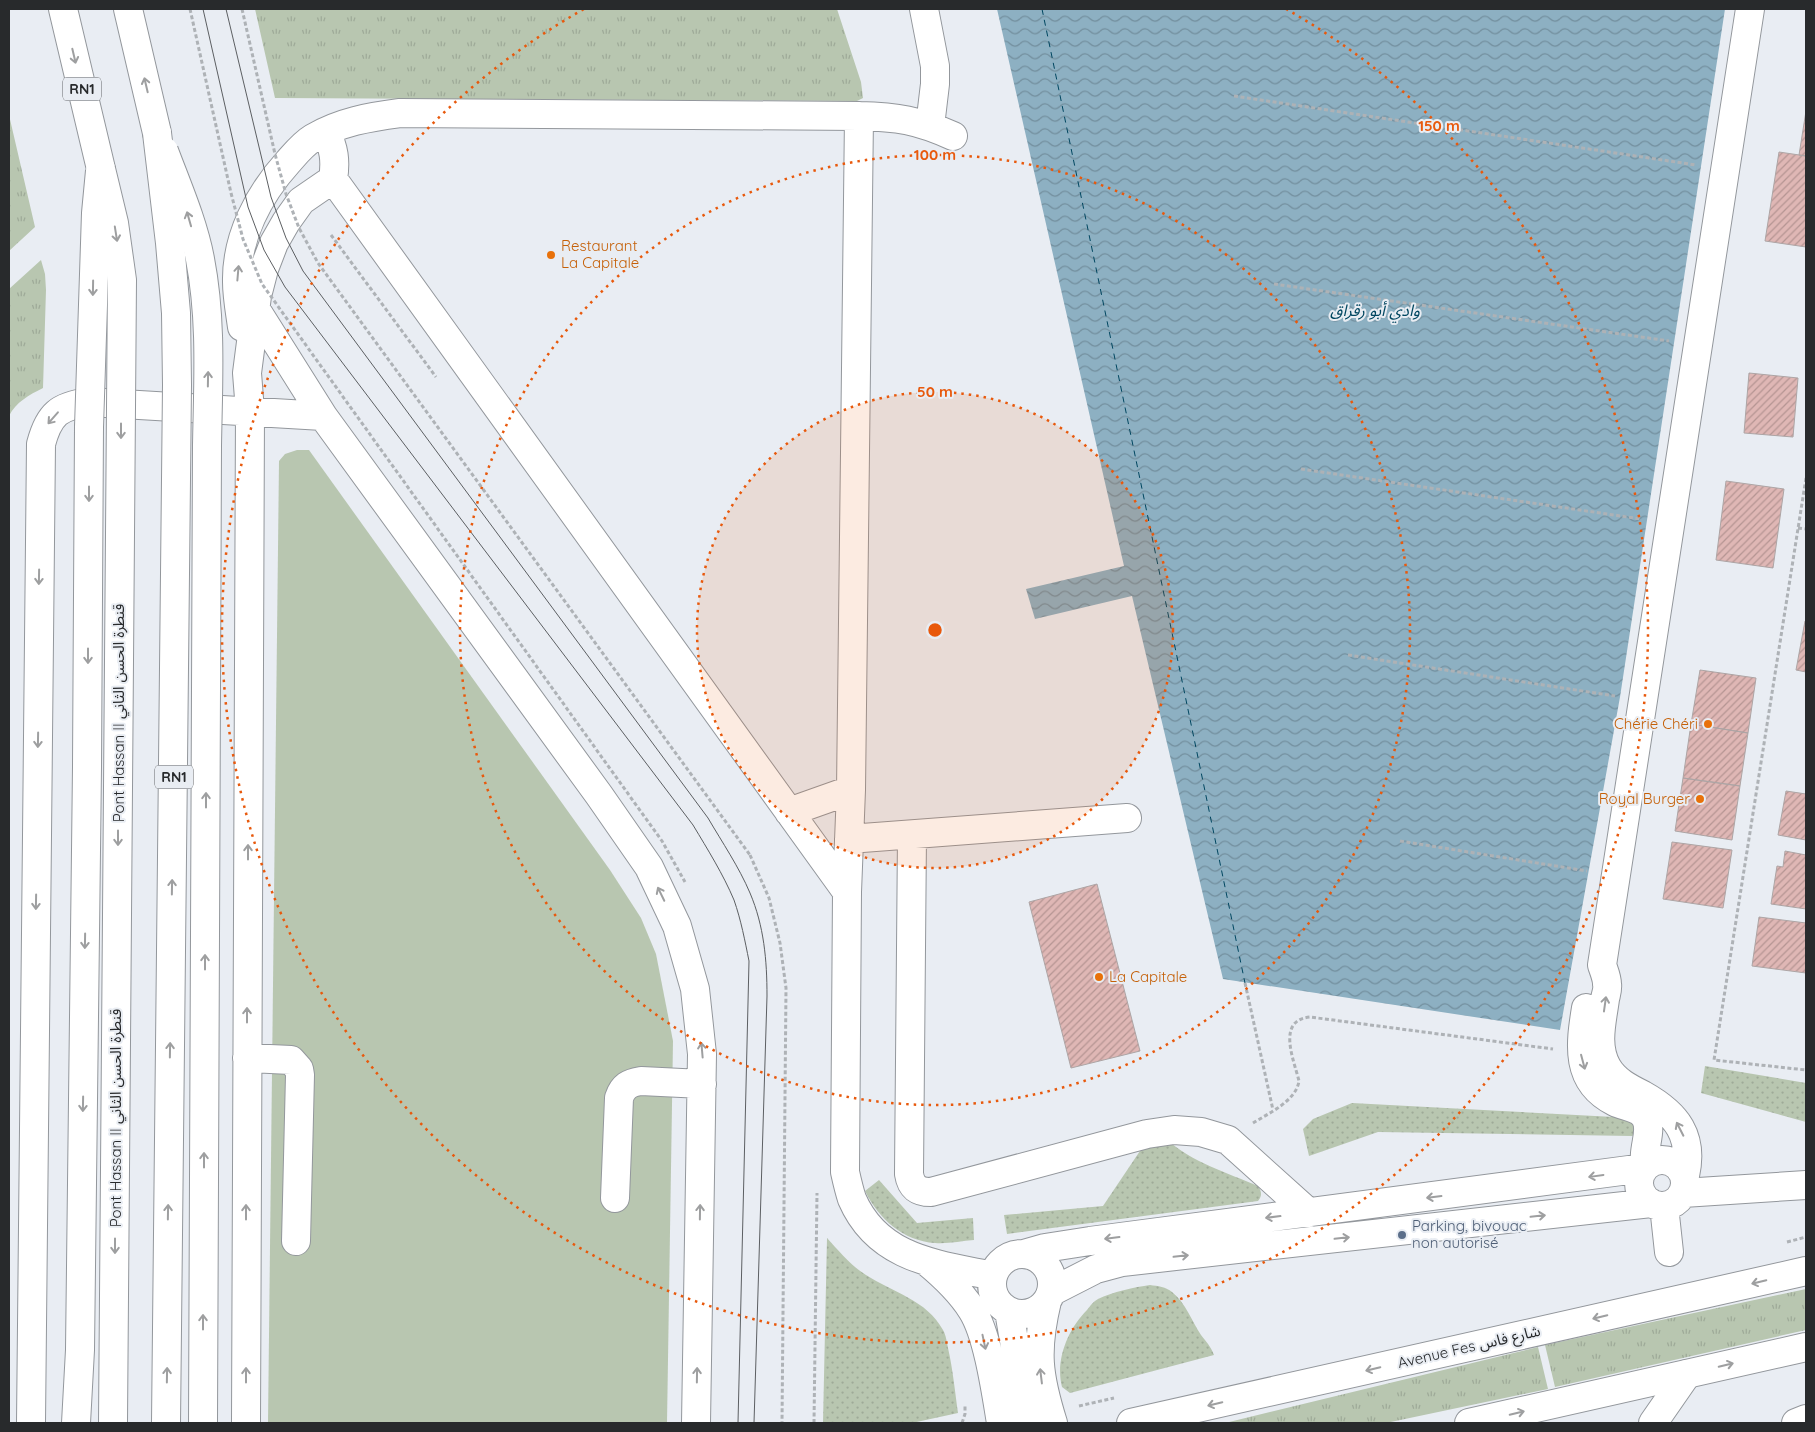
<svg xmlns="http://www.w3.org/2000/svg" width="1815" height="1432" font-family="Quicksand,'Noto Sans Arabic',sans-serif">
  <style>
    .grass { fill: url(#grass-tufts) }
    .park { fill: #b8c6b0 }
    .garden { fill: url(#garden-dots) }
    .water { fill: url(#water-waves) }
    .lines { fill: none; stroke-linecap: round; stroke-linejoin: round }
    .ferry { stroke: #004660; stroke-width: 1; stroke-dasharray: 6 5; stroke-linecap: butt }
    .building { fill: url(#building-hatch); stroke: #ada5a5 }
    .minor-casing { stroke: #93979c; stroke-width: 30 }
    .major-casing { stroke: #93979c; stroke-width: 30 }
    .highway-casing { stroke: #93979c; stroke-width: 30 }
    .path { stroke: #aeb2b6; stroke-width: 3; stroke-dasharray: 4 2.5; stroke-linecap: butt }
    .minor { stroke: #fff; stroke-width: 28 }
    .major { stroke: #fff; stroke-width: 28 }
    .highway { stroke: #fff; stroke-width: 28 }
    .tram { stroke: #5c5f62; stroke-width: 1 }
    .major-bridge-casing { stroke: #93979c; stroke-width: 30; stroke-linecap: butt }
    .highway-bridge-casing { stroke: #93979c; stroke-width: 30; stroke-linecap: butt }
    .path-bridge { stroke: #aeb2b6; stroke-width: 3; stroke-dasharray: 4 2.5; stroke-linecap: butt }
    .major-bridge { stroke: #fff; stroke-width: 28 }
    .highway-bridge { stroke: #fff; stroke-width: 28 }
    .oneway { stroke: #9e9fa0 }
    .ring { fill: none; stroke: #e8590c; stroke-width: 2.5; stroke-dasharray: 2.5 5 }
    .food-dot { fill: #e8710a; stroke: #e9edf3; stroke-width: 2 }
    .service-dot { fill: #5c6f8a; stroke: #e9edf3; stroke-width: 2 }
    .labels { text-anchor: middle; stroke-width: 4; stroke-linejoin: round; paint-order: stroke }
    .shield { fill: #e9edf3; stroke: #626468; stroke-width: 1 }
    .shield-label { font-size: 14px; font-weight: bold; fill: #282a2c }
    .food-label { font-size: 15px; fill: #c56008; stroke: #e9edf3; text-anchor: start }
    .street-label { font-size: 15px; fill: #282a2c; stroke: #e9edf3 }
    .service-label { font-size: 15px; fill: #4e5e75; stroke: #e9edf3; text-anchor: start }
    .water-label { font-size: 16px; font-style: italic; fill: #004660; stroke: #e9edf3 }
    .centre { fill: #e8590c; stroke: #e9edf3; stroke-width: 2.5 }
    .ring-label { font-size: 15px; text-anchor: middle; font-weight: bold; fill: #e8590c; stroke: #e9edf3; stroke-width: 4; stroke-linejoin: round; paint-order: stroke }
  </style>
  <defs>
    <pattern id="grass-tufts" width="24" height="20" patternUnits="userSpaceOnUse" patternTransform="scale(1.25)"><rect width="24" height="20" fill="#b8c6b0"/><path d="M3 7l-1-3M5 7V3M7 7l1-3M15 17l-1-3M17 17v-4M19 17l1-3" fill="none" stroke="#9eaa98"/></pattern>
    <pattern id="garden-dots" width="8" height="8" patternUnits="userSpaceOnUse" patternTransform="scale(1.25)"><rect width="8" height="8" fill="#b8c6b0"/><path d="M2 2h.1M6 6h.1" fill="none" stroke="#9eaa98" stroke-width="1.8" stroke-linecap="round"/></pattern>
    <pattern id="water-waves" width="16" height="10" patternUnits="userSpaceOnUse" patternTransform="scale(1.25)"><rect width="16" height="10" fill="#8db0c2"/><path d="M0 5q4-4 8 0t8 0" fill="none" stroke="#738f9e"/></pattern>
    <pattern id="building-hatch" width="6" height="6" patternUnits="userSpaceOnUse" patternTransform="scale(1.25)"><rect width="6" height="6" fill="#dfb7b5"/><path d="M-1 1l2-2M0 6l6-6M5 7l2-2" fill="none" stroke="#b59593"/></pattern>
  </defs>
  <rect width="100%" height="100%" fill="#e9edf3"/>
  <path class="grass" d="M255,9h582l24,73 2,16 -6,3 -582,-3z
    M9,115l26,112 -26,24z
    M41,260l4,14 1,16 -3,98c-14,7 -27,14 -34,28v-127z
    M1806,1289v41l-251,57 -10,-42z
    M1538,1347l10,42 -162,34h-161z"/>
  <path class="park" d="M297,450h12l301,420 31,48 15,36 17,87 -6,382h-399l11,-962 6,-7z"/>
  <path class="garden" d="M1705,1066l101,17v39l-105,-29z
    M1352,1103l281,15 3,16 -4,2 -254,-4 -69,24 -6,-27 10,-10z
    M1166,1139c27,24 60,33 92,47 4,6 4,10 0,15l-251,33 -3,-19 99,-9 43,-64z
    M879,1180l38,43 56,-5 1,22c-13,1 -26,4 -39,3 -32,-2 -56,-24 -70,-52z
    M827,1238c12,13 23,27 39,37 26,17 61,25 77,55 3,5 4,13 5,18 5,22 7,44 10,65l-46,10h-89z
    M1150,1285c8,1 16,2 22,7 14,11 20,30 29,43 6,8 9,10 13,20l-144,38 -8,-6c-7,-27 6,-58 25,-77 3,-4 7,-9 11,-11 14,-7 37,-12 52,-14z"/>
  <path class="water" d="M997,9h728l-105,688 -60,333 -337,-51 -91,-383 -97,23 -9,-30 98,-23z"/>
  <g class="lines">
    <path class="ferry" d="M1042,9l203,974"/>
  </g>
  <path class="building" d="M1806,111v45l-7,-1z
    M1779,152l27,4v91l-41,-6z
    M1749,373l49,5 -5,59 -49,-4z
    M1726,481l58,8 -11,79 -57,-8z
    M1805,621h1v51l-10,-2z
    M1700,670l56,8 -8,55 -57,-9z
    M1691,724l57,9 -8,53 -57,-8z
    M1683,778l57,8 -8,54 -57,-9z
    M1786,791l20,3v46l-28,-5z
    M1672,842l60,8 -9,58 -60,-9z
    M1785,851l21,4v54l-35,-5 6,-38 6,1z
    M1097,884l43,167 -69,17 -42,-166z
    M1759,917l47,6v50l-54,-7z"/>
  <g class="lines">
    <g class="minor-casing">
      <path id="minor" d="M924,9l11,57v18l-5,42
        M859,116l-8,674 -4,102 -2,280c2,9 4,18 7,27 26,60 84,65 141,77
        M326,132c8,16 10,29 7,47l514,713
        M255,308l68,108 276,379 50,72 28,59 18,63 7,65 -6,369
        M242,327c-2,-15 -5,-30 -5,-45 -1,-45 22,-88 51,-120 8,-9 15,-18 25,-24 27,-16 56,-21 87,-25l459,3c39,1 58,4 94,20
        M789,812l62,-22
        M912,835l-3,339c2,13 9,18 22,18l216,-58 27,-4 27,2 27,8 81,73
        M849,839l278,-21
        M1586,1008c-6,37 -11,74 29,94 10,5 24,5 30,15 9,14 -4,32 1,49
        M247,1058l44,2 8,9 1,6 -4,166
        M1639 1183a23 23 0 1 1 46 0a23 23 0 1 1-46 0Z
        M1685,1176c9,-40 -8,-62 -42,-81 -14,-7 -28,-14 -36,-28 -12,-22 -5,-45 -2,-68 1,-5 3,-10 2,-15 0,-6 -3,-13 -5,-19l148,-956
        M1683,1193l123,-8
        M615,1198l4,-100c4,-12 10,-15 22,-17l61,3
        M1664,1206l5,46
        M1024,1254l21,-6 45,-7 554,-73
        M992 1284a30 30 0 1 1 60 0a30 30 0 1 1-60 0Z
        M927,1262c17,14 33,29 45,48 16,25 24,83 29,113
        M1051,1292l45,-23 26,-7 529,-59
        M1047,1301c-12,50 -9,74 6,122
        M1009,1311l19,112
        M31,1423l10,-979c8,-30 18,-38 48,-42l234,14
        M246,1423l4,-1012 -3,-38 10,-77 7,-27 10,-26 12,-21 15,-21 32,-22
        M1653,1423l34,-49
        M1796,1423l10,-4"/>
    </g>
    <g class="major-casing">
      <path id="major" d="M76,1423l4,-73 7,-583 2,-340
        M203,1423l4,-977
        M1131,1423l675,-152
        M1469,1423l337,-76"/>
    </g>
    <g class="highway-casing">
      <path id="highway" d="M63,9l38,160
        M128,9l29,124"/>
    </g>
    <path class="path" d="M1234,96l462,69
      M331,235l105,142
      M1274,284l395,57
      M1301,469l340,50
      M1806,478l-92,582 92,10
      M1798,528l8,1
      M1348,655l267,41
      M1400,841l187,30
      M750,855l19,43 11,45 6,45 -4,435
      M1245,983l28,127
      M1253,1123c16,-10 43,-22 46,-42 -5,-21 -23,-61 11,-64l243,32
      M1787,1242l19,-5
      M1079,1406l35,-8
      M814,1423l3,-230
      M962,1423l3,-9v-10"/>
    <use href="#minor" class="minor"/>
    <use href="#major" class="major"/>
    <use href="#highway" class="highway"/>
    <path class="tram" d="M203,9l45,198 16,43 21,37 408,538c15,25 30,49 41,75 7,20 11,41 15,61l-11,462
      M226,9l45,188 15,41 17,33 405,547c14,24 31,49 42,75 14,33 17,67 17,103l-13,427"/>
    <g class="major-bridge-casing">
      <path id="major-bridge" d="M164,151c13,35 29,71 36,108 12,62 8,124 7,187
        M89,427l7,-214 4,-42"/>
    </g>
    <g class="highway-bridge-casing">
      <path id="highway-bridge" d="M157,133l13,110 6,70 1,72 -11,1038
        M101,169l13,54 8,57 -9,1143"/>
    </g>
    <path class="path-bridge" d="M190,9l41,184 12,46 19,45 400,557 23,41
      M242,9l33,145 11,40 13,34 19,35 432,592"/>
    <use href="#major-bridge" class="major-bridge"/>
    <use href="#highway-bridge" class="highway-bridge"/>
  </g>
  <defs><path id="oneway-shaft" d="M-6 0H5M1.5-3L5.5 0L1.5 3" fill="none" stroke-width="1.6" stroke-linecap="round" stroke-linejoin="round" transform="scale(1.25)"/></defs>
  <g class="oneway">
    <use href="#oneway-shaft" transform="translate(74 56) rotate(77)"/>
    <use href="#oneway-shaft" transform="translate(146 85) rotate(-103)"/>
    <use href="#oneway-shaft" transform="translate(189 219) rotate(-106)"/>
    <use href="#oneway-shaft" transform="translate(116 234) rotate(81)"/>
    <use href="#oneway-shaft" transform="translate(238 273) rotate(-85)"/>
    <use href="#oneway-shaft" transform="translate(93 288) rotate(91)"/>
    <use href="#oneway-shaft" transform="translate(208 379) rotate(-89)"/>
    <use href="#oneway-shaft" transform="translate(53 418) rotate(131)"/>
    <use href="#oneway-shaft" transform="translate(121 431) rotate(90)"/>
    <use href="#oneway-shaft" transform="translate(89 494) rotate(90)"/>
    <use href="#oneway-shaft" transform="translate(39 577) rotate(91)"/>
    <use href="#oneway-shaft" transform="translate(88 656) rotate(90)"/>
    <use href="#oneway-shaft" transform="translate(38 740) rotate(91)"/>
    <use href="#oneway-shaft" transform="translate(206 800) rotate(-90)"/>
    <use href="#oneway-shaft" transform="translate(118 838) rotate(90)"/>
    <use href="#oneway-shaft" transform="translate(248 852) rotate(-90)"/>
    <use href="#oneway-shaft" transform="translate(172 887) rotate(-89)"/>
    <use href="#oneway-shaft" transform="translate(661 894) rotate(-116)"/>
    <use href="#oneway-shaft" transform="translate(36 902) rotate(91)"/>
    <use href="#oneway-shaft" transform="translate(85 941) rotate(91)"/>
    <use href="#oneway-shaft" transform="translate(205 962) rotate(-90)"/>
    <use href="#oneway-shaft" transform="translate(1605 1004) rotate(-82)"/>
    <use href="#oneway-shaft" transform="translate(247 1015) rotate(-90)"/>
    <use href="#oneway-shaft" transform="translate(170 1050) rotate(-89)"/>
    <use href="#oneway-shaft" transform="translate(702 1050) rotate(-95)"/>
    <use href="#oneway-shaft" transform="translate(1583 1062) rotate(75)"/>
    <use href="#oneway-shaft" transform="translate(83 1104) rotate(91)"/>
    <use href="#oneway-shaft" transform="translate(1680 1129) rotate(-117)"/>
    <use href="#oneway-shaft" transform="translate(204 1160) rotate(-90)"/>
    <use href="#oneway-shaft" transform="translate(1596 1176) rotate(172)"/>
    <use href="#oneway-shaft" transform="translate(1434 1197) rotate(173)"/>
    <use href="#oneway-shaft" transform="translate(168 1212) rotate(-89)"/>
    <use href="#oneway-shaft" transform="translate(246 1212) rotate(-90)"/>
    <use href="#oneway-shaft" transform="translate(700 1212) rotate(-89)"/>
    <use href="#oneway-shaft" transform="translate(1538 1216) rotate(-6)"/>
    <use href="#oneway-shaft" transform="translate(1273 1217) rotate(173)"/>
    <use href="#oneway-shaft" transform="translate(1112 1238) rotate(173)"/>
    <use href="#oneway-shaft" transform="translate(1342 1238) rotate(-6)"/>
    <use href="#oneway-shaft" transform="translate(115 1246) rotate(90)"/>
    <use href="#oneway-shaft" transform="translate(1181 1256) rotate(-6)"/>
    <use href="#oneway-shaft" transform="translate(1759 1282) rotate(167)"/>
    <use href="#oneway-shaft" transform="translate(1600 1317) rotate(167)"/>
    <use href="#oneway-shaft" transform="translate(203 1322) rotate(-90)"/>
    <use href="#oneway-shaft" transform="translate(984 1342) rotate(78)"/>
    <use href="#oneway-shaft" transform="translate(1726 1365) rotate(-13)"/>
    <use href="#oneway-shaft" transform="translate(1373 1369) rotate(167)"/>
    <use href="#oneway-shaft" transform="translate(167 1375) rotate(-89)"/>
    <use href="#oneway-shaft" transform="translate(246 1375) rotate(-90)"/>
    <use href="#oneway-shaft" transform="translate(697 1375) rotate(-89)"/>
    <use href="#oneway-shaft" transform="translate(1041 1376) rotate(-97)"/>
    <use href="#oneway-shaft" transform="translate(1215 1404) rotate(167)"/>
    <use href="#oneway-shaft" transform="translate(1517 1413) rotate(-13)"/>
  </g>
  <circle cx="935" cy="630" r="238" fill="#e8590c" fill-opacity=".12"/>
  <g class="ring">
    <circle cx="935" cy="630" r="238"/>
    <circle cx="935" cy="630" r="475"/>
    <path d="M1286 9A713 713 0 1 1 584 9"/>
  </g>
  <g class="food-dot">
    <circle cx="551" cy="255" r="5"/>
    <circle cx="1708" cy="724" r="5"/>
    <circle cx="1700" cy="799" r="5"/>
    <circle cx="1099" cy="977" r="5"/>
  </g>
  <circle class="service-dot" cx="1402" cy="1235" r="5"/>
  <g class="labels">
    <g class="shield">
      <rect x="63" y="77.5" width="38" height="23" rx="4"/>
      <rect x="155" y="765.5" width="38" height="23" rx="4"/>
    </g>
    <g class="shield-label">
      <text x="82" y="94">RN1</text>
      <text x="174" y="782">RN1</text>
    </g>
    <g class="food-label">
      <text x="561" y="251">Restaurant<tspan x="561" dy="17">La Capitale</tspan></text>
      <text x="1698" y="729" text-anchor="end">Chérie Chéri</text>
      <text x="1690" y="804" text-anchor="end">Royal Burger</text>
      <text x="1109" y="982">La Capitale</text>
    </g>
    <g class="street-label">
      <text transform="translate(119 713) rotate(-90)" y="5">Pont Hassan II قنطرة الحسن الثاني</text>
      <text transform="translate(116 1118) rotate(-90)" y="5">Pont Hassan II قنطرة الحسن الثاني</text>
      <text transform="translate(1469 1347) rotate(-13)" y="5">Avenue Fes شارع فاس</text>
    </g>
    <g class="service-label">
      <text x="1412" y="1231">Parking, bivouac<tspan x="1412" dy="17">non autorisé</tspan></text>
    </g>
    <g class="water-label">
      <text x="1375" y="316">وادي أبو رقراق</text>
    </g>
  </g>
  <circle cx="935" cy="630" r="8" class="centre"/>
  <g class="ring-label">
    <text x="1439" y="131">150 m</text>
    <text x="935" y="160">100 m</text>
    <text x="935" y="397">50 m</text>
  </g>
  <rect width="1815" height="1432" fill="none" stroke="#282a2c" stroke-width="20"/>
</svg>
